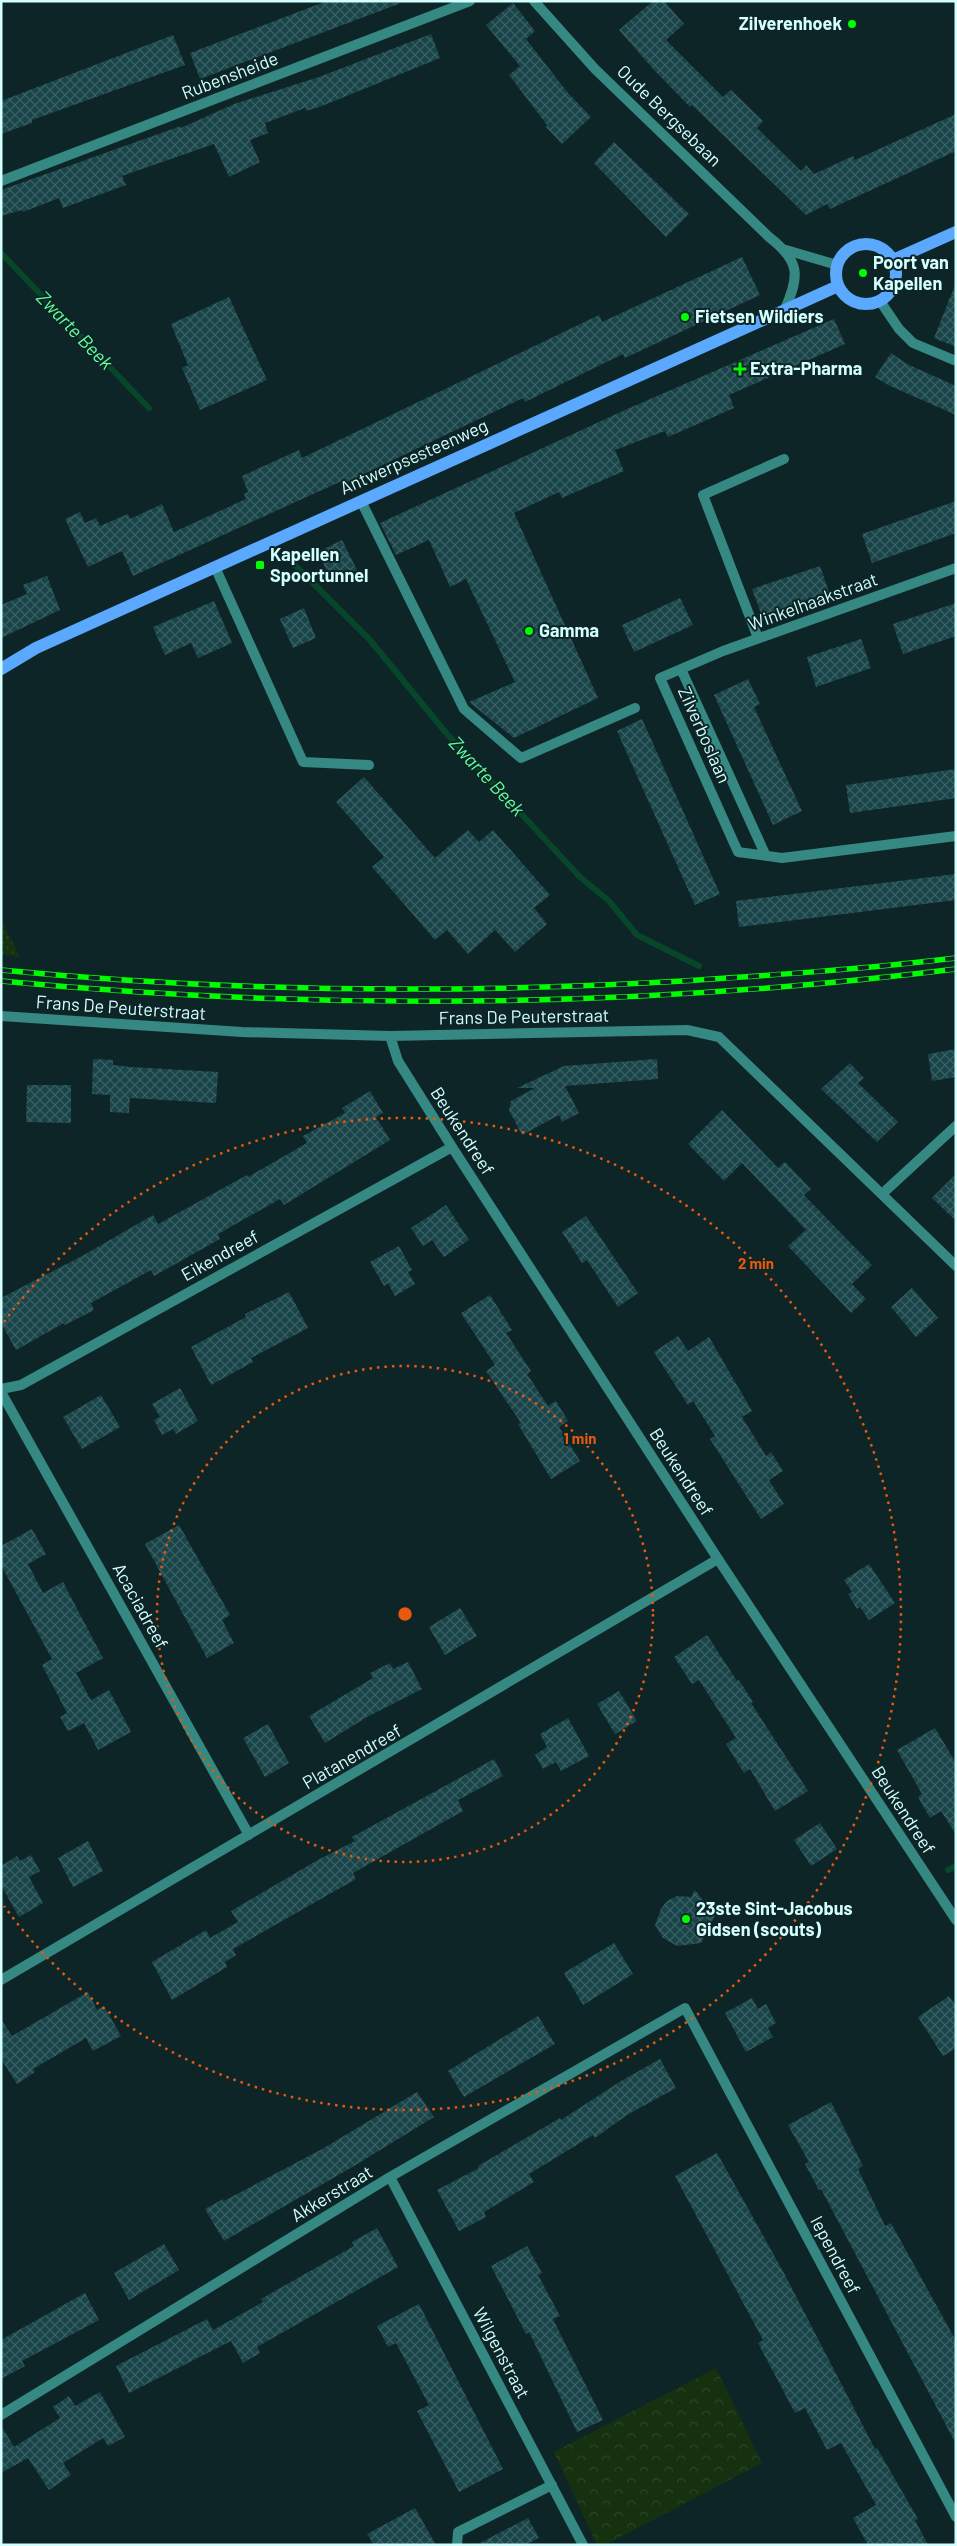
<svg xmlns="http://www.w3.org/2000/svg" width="957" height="2546" font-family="Barlow,sans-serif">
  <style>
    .grass { fill: url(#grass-dots) }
    .park { fill: url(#park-crowns) }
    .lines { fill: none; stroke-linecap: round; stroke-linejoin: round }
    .stream { stroke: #074629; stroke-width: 6 }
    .building { fill: url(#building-cross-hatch) }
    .service { stroke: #368883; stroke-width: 10 }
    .minor { stroke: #368883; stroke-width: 10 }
    .tertiary { stroke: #368883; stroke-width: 10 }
    .primary { stroke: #5aa9ff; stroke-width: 12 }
    .rail-casing { stroke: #01fe00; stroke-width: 5.5 }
    .rail { stroke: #0e2527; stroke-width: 4; stroke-dasharray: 11; stroke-linecap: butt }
    .ring { fill: none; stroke: #e8590c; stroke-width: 2.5; stroke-dasharray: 2.5 5 }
    .poi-dot { fill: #01fe00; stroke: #0e2527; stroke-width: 2 }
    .labels { text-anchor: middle; stroke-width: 4; stroke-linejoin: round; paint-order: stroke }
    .poi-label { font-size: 18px; font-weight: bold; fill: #d3ffff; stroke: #0e2527; text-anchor: start }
    .street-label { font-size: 18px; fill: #d3ffff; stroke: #0e2527 }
    .water-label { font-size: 19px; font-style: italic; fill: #61ff9a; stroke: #0e2527 }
    .centre { fill: #e8590c; stroke: #0e2527; stroke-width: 2.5 }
    .ring-label { font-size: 15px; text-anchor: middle; font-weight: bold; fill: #e8590c; stroke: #0e2527; stroke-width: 4; stroke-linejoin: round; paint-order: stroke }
  </style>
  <defs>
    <pattern id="grass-dots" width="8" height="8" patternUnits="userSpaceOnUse" patternTransform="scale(1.25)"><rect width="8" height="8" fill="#153110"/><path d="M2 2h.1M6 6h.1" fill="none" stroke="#2b4628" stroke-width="1.8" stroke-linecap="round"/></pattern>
    <pattern id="park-crowns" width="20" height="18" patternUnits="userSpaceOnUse" patternTransform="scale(1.25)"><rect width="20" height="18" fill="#153110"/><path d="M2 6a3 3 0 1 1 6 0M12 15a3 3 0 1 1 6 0" fill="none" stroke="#2b4628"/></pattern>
    <pattern id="building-cross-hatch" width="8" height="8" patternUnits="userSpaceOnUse" patternTransform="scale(1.25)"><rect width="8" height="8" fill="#194449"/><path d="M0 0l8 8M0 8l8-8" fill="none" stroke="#3a6064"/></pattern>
  </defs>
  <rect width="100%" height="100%" fill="#0e2527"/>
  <path class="grass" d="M1,919l19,38 -19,-3z"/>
  <path class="park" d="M716,2368l46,95 -157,82h-8l-43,-93z"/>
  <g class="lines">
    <path class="stream" d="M1,253l148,155
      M294,564l76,76 77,94 133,143 29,24 28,34 62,31
      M948,1870l8,-4"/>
  </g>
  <path class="building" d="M327,1l74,2 -201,76 -10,-26z
    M653,1h11l20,23 -18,16 57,57 8,-7 32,31 -6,7 44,43 5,-6 8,9 39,-18 2,4 101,-46v37l-126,58 -3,-5 -21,11 -114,-110 -2,2 -36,-37 -35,-40z
    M513,3l22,28 -9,8 42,54 23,24 -29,27 -16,-17 1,-2 -38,-50 11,-9 -34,-41z
    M431,34l9,24 -118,48 -16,5 -1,-3 -40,15 3,10 -18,7 10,22 -31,15 -15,-33 -92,32 4,9 -63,23 -4,-10 -36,14 -1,-2 -21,6v-26l180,-64v2l53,-24 85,-27z
    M173,35l12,30 -153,55v3l-31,11v-33z
    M614,142l75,72 -23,23 -72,-74z
    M742,257l18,38 -135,63 -2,-4 -98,48 -2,-4 -178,85 -1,-3 -211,96 -11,-25 -34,16 -23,-48 15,-7 5,11 11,-5 4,8 28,-12 2,5 32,-15 12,28 72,-33 -2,-5 4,-2 -6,-16 13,-6 44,-20 3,8 297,-143 3,7z
    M955,285h1v62l-22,-9z
    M229,297l38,83 -67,30 -18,-42 6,-3 -17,-41z
    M834,319l11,25 -116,51 5,13 -66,29 -3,-6 -50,19 9,21 -62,27 -3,-6 -45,21 84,185 -84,40 -45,-36 46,-20 -49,-103 -16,8 -21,-47 -33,15 -16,-32 245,-113z
    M891,353l16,11 49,22v29l-68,-30 -13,-8z
    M956,501v32l-84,30 -10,-29z
    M342,540l15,30 -25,12 -14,-30z
    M820,566l9,26 -67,24 -10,-27z
    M47,576l13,34 -59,28v-33l26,-11 -4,-9z
    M680,598l13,27 -59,27 -12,-27z
    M214,601l18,42 -34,15 -7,-15 -26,12 -12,-28z
    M956,603v33l-53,18 -10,-30z
    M304,608l12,30 -23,10 -13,-29z
    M861,639l10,29 -55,19 -9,-30z
    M748,679l12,25 -6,3 48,104 -29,14 -59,-130z
    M642,719l78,175 -25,11 -78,-174z
    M956,769v29l-106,15 -4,-28z
    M364,777l71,81 33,-28 11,12 14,-12 57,65 -16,13 13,16 -32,28 -20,-22 -27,24 -21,-24 -12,10 -63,-73 12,-10 -48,-55z
    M956,874v26l-217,27 -3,-26z
    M956,1049v28l-24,4 -4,-27z
    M93,1059l20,1v5l18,2 87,5 -2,31 -86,-5 -1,15 -19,-1v-17l-18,-1z
    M657,1059l1,20 -93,7 14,27 -17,9 -3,-7 -37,20 -13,-25 2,-9 24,-13h-18l47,-22z
    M850,1063l14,15 -6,5 40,39 -21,20 -56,-53z
    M27,1085h44v38l-45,-1z
    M370,1091l13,22 -7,4 14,23 -106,65 -4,-6 -62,35 2,5 -66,37 -3,-6 -60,33 3,7 -29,15 -1,-2 -48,27 -15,-27v-25l83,-43 69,-40 5,9 89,-49 1,2 59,-34 -4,-7 42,-23 -3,-5z
    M722,1110l56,58 7,-6 26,27 -7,6 68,70 -20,19 14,15 -15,14 -63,-67 18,-16 -64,-67 -18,18 -36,-37z
    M956,1174v47l-24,-23z
    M446,1205l23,35 -25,17 -12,-17 -9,6 -12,-18z
    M586,1216l52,77 -20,14 -31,-47 -5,3 -20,-31z
    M399,1246l13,24 -4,2 7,12 -20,12 -7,-13 -4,3 -14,-24z
    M912,1288l26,30 -22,19 -25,-30z
    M289,1292l19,36 -57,30 2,4 -42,23 -20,-38 55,-30 -1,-3z
    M490,1295l22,35 -6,3 25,38 -4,3 21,32 8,-5 12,20 -9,6 21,34 -29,18 -33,-55 3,-1 -35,-52 9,-6 -34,-52z
    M678,1336l10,15 21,-14 43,74 -10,6 24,39 5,-4 12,19 -14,9 15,24 -23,15 -51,-80 5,-3 -22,-35 -5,4 -34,-53z
    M180,1388l18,33 -22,13 -3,-5 -11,6 -8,-15 6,-3 -8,-13z
    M101,1395l19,32 -38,22 -19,-32z
    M179,1525l51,90 -8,5 12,23 -27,15 -62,-114z
    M32,1529l14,25 -18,10 15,29 20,-11 40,76 -27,15 15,27 18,-10 22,42 -33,18 -14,-27 -16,8 -8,-14 7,-4 -25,-48 10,-6 -51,-94v-19z
    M869,1564l26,39 -26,17 -9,-13 -3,2 -9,-15 4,-2 -8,-12z
    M460,1608l17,28 -32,19 -16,-28z
    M707,1635l30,46 2,-1 14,22 -2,1 57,88 -33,20 -25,-42 -6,4 -18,-29 10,-6 -37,-58 -7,4 -18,-27z
    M408,1662l14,27 -55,28 -42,26 -16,-27 64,-38 -3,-5 20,-10 3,6z
    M619,1691l18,30 -22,13 -18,-30z
    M568,1718l21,38 -28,15 -5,-9 -13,7 -8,-14 12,-8 -7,-13z
    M268,1724l21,39 -24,14 -22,-39z
    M935,1728l21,35v72l-15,-24 -11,7 -12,-21 4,-3 -25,-44z
    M494,1759l9,17 -45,24 5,11 -110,62 3,6 -123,70 3,6 -11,7 2,5 -55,33 -20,-38 54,-32 4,8 28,-16 -7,-11 85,-50 39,-20 -3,-4z
    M820,1823l17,26 -26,17 -17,-26z
    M88,1841l15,30 -30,16 -15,-29z
    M31,1855l9,16 -11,6 14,26 -24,14 -18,-32v-19l16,-10 3,5z
    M695,1890l20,26 -14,27 -24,3 -14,-8 -8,-13 6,-16 6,-8 10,-5 14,1z
    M614,1943l19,31 -50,31 -19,-32z
    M88,1992l9,18 7,-4 17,30 -28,15 -7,-13 -53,31 2,3 -18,12 -16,-25v-40l11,17z
    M949,1996l7,10v42l-13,8 -25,-39z
    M752,1998l6,11 8,-5 10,19 -8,5 5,9 -27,15 -21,-39z
    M538,2016l17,28 -91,53 -16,-26z
    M660,2059l16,29 -49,27 -32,23 -2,-3 -64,39 5,8 -50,30 2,5 -27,14 -22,-41 42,-22 -1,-2 82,-48 1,2 60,-39z
    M417,2092l17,25 -80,49 -130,75 -19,-32 18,-10 1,2 100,-53z
    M831,2102l32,64 -5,3 27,57 6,-3 65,118v103l-135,-255 -2,1 -14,-26 4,-2 -21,-37z
    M717,2153l68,122 90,174 2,-1 41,71 -3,1 13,25h-60l-15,-27 23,-13 -35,-62 -14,7 -22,-42 -10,5 -37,-70 5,-3 -88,-164z
    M377,2228l21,39 -141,80 3,6 -17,10 -12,-22 -102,52 -13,-27 91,-47 6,11 50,-28 -2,-3 93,-53 -2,-4z
    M164,2244l15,26 -50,30 -15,-27z
    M527,2246l15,27 -4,2 22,41 -7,3 50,101 -26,12 -48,-100 -3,2 -35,-68z
    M85,2293l14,27 -77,41 3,5 -24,13v-39z
    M419,2304l84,165 -44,23 -42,-81 12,-6 -33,-62 -8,4 -11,-21z
    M100,2392l25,45 -17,9 -5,-8 -40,25 8,12 -22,15 -21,-32 -27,15v-48l13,22 46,-29 -7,-11 16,-11 6,10z
    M415,2508l21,37h-62l-7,-11z
    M528,2518l11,20 -14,7h-49z"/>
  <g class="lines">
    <path class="service" d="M361,501l103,208 57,49 114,-50
      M215,567l88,195 66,3
      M758,638l-55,-143 81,-36"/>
    <path class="minor" d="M534,1l61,68 174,168c31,24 31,38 16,72
      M1,181l469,-180
      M786,250l51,15
      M956,568l-233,83 -63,27 78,174 44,6 174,-22
      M681,669l84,185
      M1,1016l241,16 148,4 297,-6 32,7 237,229
      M390,1036l8,25 54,86 266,412 238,361
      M882,1194l74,-68
      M1,1389l20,-4 431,-238
      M1,1392l248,443
      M1,1980l717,-421
      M390,2177l193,368
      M1,2415l389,-238 295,-169 271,509
      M457,2545l1,-13 94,-47"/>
    <path class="tertiary" d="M880,301l19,28 14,14 43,18"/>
    <path class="primary" d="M836 274a30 30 0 1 1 60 0a30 30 0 1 1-60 0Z
      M893,260l63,-28
      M1,669l35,-21 802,-362"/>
    <g class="rail-casing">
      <path id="rail" d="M1,970c226,22 455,24 682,11 91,-6 182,-12 273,-23
        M1,981c317,30 639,27 955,-12"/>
    </g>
    <use href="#rail" class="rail"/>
  </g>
  <g class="ring">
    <circle cx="405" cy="1614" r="248"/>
    <path d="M4 1322A496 496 0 1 1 4 1906"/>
  </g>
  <g class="poi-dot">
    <circle cx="852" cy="24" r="5"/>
    <circle cx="863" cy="273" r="5"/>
    <circle cx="685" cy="317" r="5"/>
    <path d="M737.5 361.5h5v5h5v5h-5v5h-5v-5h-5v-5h5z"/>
    <rect x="255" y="560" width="10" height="10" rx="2.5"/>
    <circle cx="529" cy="631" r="5"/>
    <circle cx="686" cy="1919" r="5"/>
  </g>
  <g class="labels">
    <g class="poi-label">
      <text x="842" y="30" text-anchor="end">Zilverenhoek</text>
      <text x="873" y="269">Poort van<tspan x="873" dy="21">Kapellen</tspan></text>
      <text x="695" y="323">Fietsen Wildiers</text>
      <text x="750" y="375">Extra-Pharma</text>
      <text x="270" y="561">Kapellen<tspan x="270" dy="21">Spoortunnel</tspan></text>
      <text x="539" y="637">Gamma</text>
      <text x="696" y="1915">23ste Sint-Jacobus<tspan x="696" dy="21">Gidsen (scouts)</tspan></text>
    </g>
    <g class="street-label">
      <text transform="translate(230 76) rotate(-21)" y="6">Rubensheide</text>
      <text transform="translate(669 116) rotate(44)" y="6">Oude Bergsebaan</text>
      <text transform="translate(414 457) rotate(-24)" y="6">Antwerpsesteenweg</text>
      <text transform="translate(813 602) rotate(-20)" y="6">Winkelhaakstraat</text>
      <text transform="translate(704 735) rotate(66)" y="6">Zilverboslaan</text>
      <text transform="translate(121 1008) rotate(4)" y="6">Frans De Peuterstraat</text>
      <text transform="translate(524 1017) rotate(-1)" y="6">Frans De Peuterstraat</text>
      <text transform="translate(462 1131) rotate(57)" y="6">Beukendreef</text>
      <text transform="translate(220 1256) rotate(-29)" y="6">Eikendreef</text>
      <text transform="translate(681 1472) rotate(57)" y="6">Beukendreef</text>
      <text transform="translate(140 1606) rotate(61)" y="6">Acaciadreef</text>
      <text transform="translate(352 1757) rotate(-30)" y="6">Platanendreef</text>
      <text transform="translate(903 1810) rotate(57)" y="6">Beukendreef</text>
      <text transform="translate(332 2194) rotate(-31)" y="6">Akkerstraat</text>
      <text transform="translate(835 2255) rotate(62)" y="6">Iependreef</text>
      <text transform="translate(501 2353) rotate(62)" y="6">Wilgenstraat</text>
    </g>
    <g class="water-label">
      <text transform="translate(75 330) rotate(46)" y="7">Zwarte Beek</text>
      <text transform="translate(487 776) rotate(47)" y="7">Zwarte Beek</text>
    </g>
  </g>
  <circle cx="405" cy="1614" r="8" class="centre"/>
  <g class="ring-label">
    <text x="756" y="1269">2 min</text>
    <text x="580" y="1444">1 min</text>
  </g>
  <rect width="957" height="2546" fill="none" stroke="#d3ffff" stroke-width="5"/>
</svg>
